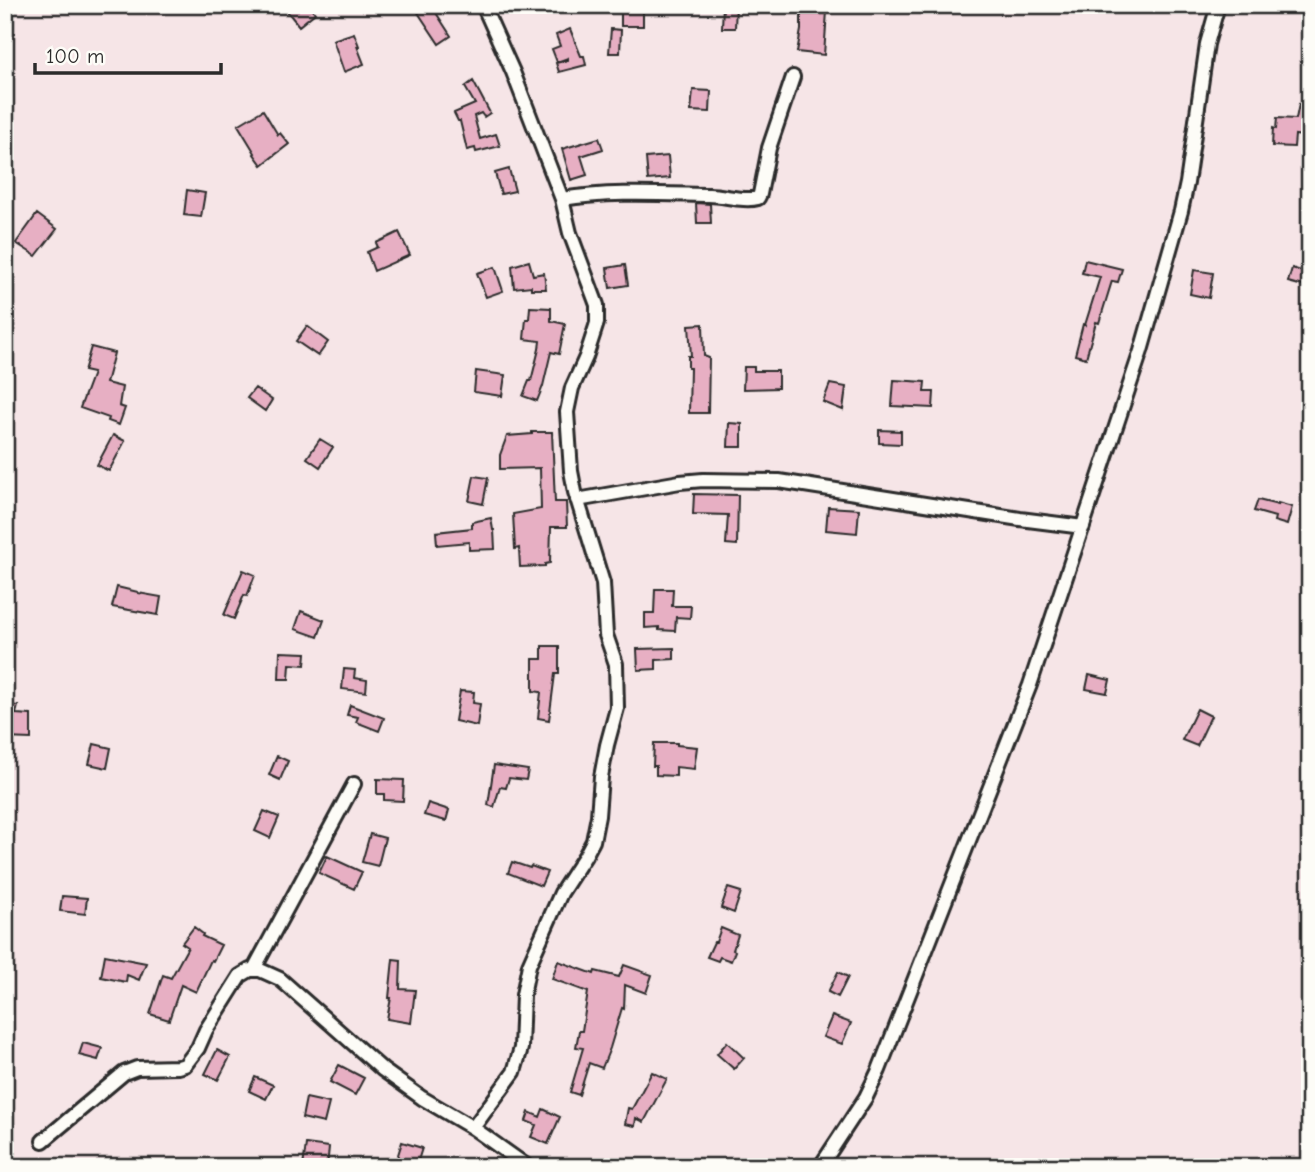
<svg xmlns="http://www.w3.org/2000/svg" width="1315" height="1172" font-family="'Comic Neue',sans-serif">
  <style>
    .building { fill: #e7afc3; stroke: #2b2b2b; stroke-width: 2 }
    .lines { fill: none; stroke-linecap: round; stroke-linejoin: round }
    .street-casing { stroke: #2b2b2b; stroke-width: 18 }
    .street { stroke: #fdfcf7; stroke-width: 12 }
  </style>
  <rect width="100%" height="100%" fill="#f6e5e7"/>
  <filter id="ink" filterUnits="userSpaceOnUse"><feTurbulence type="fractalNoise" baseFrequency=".0143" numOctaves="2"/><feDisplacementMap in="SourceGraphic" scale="14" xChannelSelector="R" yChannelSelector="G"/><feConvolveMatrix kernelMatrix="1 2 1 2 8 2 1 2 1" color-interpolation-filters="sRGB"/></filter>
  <g filter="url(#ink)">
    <path class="building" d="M282,5h27l6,8 -16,13z
      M413,5h18l20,31 -12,8z
      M723,5h13l-1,23h-13z
      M621,7l22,1v18h-22z
      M801,10l26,1 -3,44 -27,-3 4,-22z
      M570,29l11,27h3l2,9 -27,7 -3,-9 12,-3v-2l-11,4 -5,-13 8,-3 -4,-11z
      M611,29l10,1 -1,23h-11z
      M354,33l5,13h-2l7,18 -20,8 -11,-32z
      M473,81l17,32 -6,4 -3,-4 -7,3 6,23 16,-5 4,12 -24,6 -1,-4 -8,2 -7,-29h-2l-4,-8 21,-9 -10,-17z
      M693,90l18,1 -1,21 -19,-1z
      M1299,104l11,2v31l-15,-2 -1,12 -22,-1 1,-18 3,1 1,-11 19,1z
      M263,110l15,25 2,-2 9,11 -27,21 -8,-11 1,-1 -17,-28z
      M599,138l4,11 -22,7 6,19 -16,5 -9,-31z
      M668,156l2,22 -22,2 -2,-22z
      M509,169l6,22 -14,3 -6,-21z
      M187,190l18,3 -4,24 -17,-2z
      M696,203l14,1 1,19h-14z
      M37,214l20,15 -21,27 -20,-13z
      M399,232l11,23 -36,16 -7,-19 11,-5 -2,-4z
      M1085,260l37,9 -4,13 -6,-1 -13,42 -3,-1 -10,36 -11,-3 8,-31 2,1 15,-48 -18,-4z
      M529,261l4,14 11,-2 2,16h-15v-3l-17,2 -2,-22z
      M625,265l3,20 -18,3 -3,-20z
      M495,267l8,24 -17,6 -9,-24z
      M1292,268l18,6v14l-22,-6z
      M1194,270l19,3 -4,25 -19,-4z
      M530,307l21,1v13l14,3 -6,30 -8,-2 -8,34 -6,15 -14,-5 6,-15h2l8,-32 1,-8 -16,-2 2,-20h3z
      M703,324l1,32 5,2 -1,55h-19l1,-45h-2v-12h3l-2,-31z
      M307,326l21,16 -10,14 -22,-15z
      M91,347l23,6 -8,30 16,4 -3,19 6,2 -6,17 -11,-4 1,-3 -29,-10 13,-35 -9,-2z
      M744,367h10v4h24v17l-35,1z
      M476,371l29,4 -3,21 -28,-4z
      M894,380l31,2 -1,10h10l-1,16 -41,-2z
      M830,384l16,3 -3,23 -20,-8z
      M255,388l17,12 -7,11 -18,-13z
      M729,423l13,1v23h-14z
      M879,430l22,1v13l-22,-1z
      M532,432h20l3,70h11l1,25h-16l-1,36 -5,1v2l-25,1 -1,-19 -4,1 -2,-35 28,-5 -1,-41 -40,1v-14l7,-19 25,-2z
      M113,435l12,6 -16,30 -12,-6z
      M320,439l13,8 -13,20 -13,-9z
      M474,476l14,2 -5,26 -14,-3z
      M694,494l44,1 -1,50 -11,-1 2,-29 -35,-1z
      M1258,500l20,5v-2l14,4 -5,18 -13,-4 1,-4 -21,-6z
      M828,507l31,2 -2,24 -31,-3z
      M491,518l2,12h1l1,19 -26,1v-8l-32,3 -1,-13 36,-4v-6z
      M243,570l12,5 -8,21 -3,-1 -10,24 -10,-4z
      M117,587l21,5v1l23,4 -3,18 -46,-8z
      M655,589h18l-1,17h19l-1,12 -14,-1 -1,14 -16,-1v-3l-14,1v-15h9z
      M301,611l23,9 -6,17 -23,-8z
      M542,646h17v28h-4l-6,46 -11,-2 3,-26 -8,-1v-32h9z
      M674,648v11l-18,1v9l-18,1 -1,-21z
      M280,652l26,1 -1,12 -15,-1 -1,15h-10z
      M344,669l11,1 -1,8 13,2 -1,12 -24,-3z
      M1089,675l21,5 -3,13 -21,-4z
      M460,691l14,1 -1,11 7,1 -3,22 -22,-5z
      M5,705l13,1 -2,8 15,1v24l-26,-1z
      M350,705l34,13 -5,13 -23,-9 2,-5 -11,-2z
      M1197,709l14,7 -14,30 -15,-6z
      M654,743h23v2l20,2 -3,22 -18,-2v9l-20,-1v-9h-3z
      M94,744l17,4 -4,20 -18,-4z
      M277,756l11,5 -8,19 -11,-5z
      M494,765l34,5 -2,10 -17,-2 -3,10 -6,-1 -6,20 -6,-2z
      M377,779l27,1 -1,21 -19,-1v-6h-7z
      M428,803l21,7 -3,11 -22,-6z
      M264,811l15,6 -9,21 -15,-7z
      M370,834l15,4 -7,28 -16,-4z
      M327,856l35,16 -8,17 -35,-16z
      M512,862l18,6 1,-2 16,6 -6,14 -33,-13z
      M728,888l13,4 -7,21 -13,-5z
      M62,896l25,2 -2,16 -25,-3z
      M194,927l9,7 -1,2 19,9 -8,16 -2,-1 -15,32 -15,-7 -12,35 -19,-6 13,-39 8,3 17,-31 -6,-4z
      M721,928l17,7 -5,15 2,1 -4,10 -11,-4 -2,4 -11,-4 7,-15h2z
      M105,955l41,8 -7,17 -12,-5 -1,7 -25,-5z
      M393,959l8,1 -1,29 15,1 -4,33 -24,-4 4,-21h-2z
      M558,961l36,13 1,-3 24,6 5,-12 28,10 -6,18 -21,-8 -1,24 -2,-1 -12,40 -8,20 -13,-5 -10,32 -9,-3 13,-44 -7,-1 3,-16h3l6,-39 -36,-13z
      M838,972l10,5 -10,20 -10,-5z
      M832,1016l19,7 -9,21 -19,-7z
      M727,1042l17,16 -10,11 -17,-15z
      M83,1043l19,5 -4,12 -19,-5z
      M217,1050l13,7 -12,23 -13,-6z
      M339,1065l25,13 -9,17 -25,-13z
      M652,1072l15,7 -23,43 -8,-4 -1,8 -10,-2 3,-16 4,1z
      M255,1077l18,8 -7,14 -17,-8z
      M306,1098l23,5 -5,20 -22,-5z
      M543,1109l17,8 -12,27 -17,-7 5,-12 -10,-4 3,-9 11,5z
      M402,1142l20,6 -5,16 -20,-6z
      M306,1144l23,3 -2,20h-24z"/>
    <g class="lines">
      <g class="street-casing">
        <path id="street" d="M483,5l30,67 49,127 8,34 27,72v18l-11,34 -14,31 -5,24 4,59 4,21 28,91 3,52 10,29 1,44 -10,37 -6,32 -3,39 -5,25 -8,15 -24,37 -32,72 -6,30 -2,53 -7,24 -41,56 55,39
          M562,199c48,-8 98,-5 147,-4 15,0 35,7 49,3l2,-4 9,-46 24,-71
          M577,500l103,-18 23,-2 76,1 241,38 63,8
          M254,969l100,-185
          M43,1141l81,-68 13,-5 41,-1 7,-2 13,-17 8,-18 34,-54 10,-6h10l20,9 103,91 39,28 51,30
          M820,1167l46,-70 13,-27 151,-385 111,-334 40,-140 6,-28 20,-139 11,-39"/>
      </g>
      <use href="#street" class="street"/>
    </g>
  </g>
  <rect width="1315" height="1172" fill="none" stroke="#fdfcf7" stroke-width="28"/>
  <rect x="14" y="14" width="1287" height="1144" fill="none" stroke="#2b2b2b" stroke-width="2.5" filter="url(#ink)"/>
  <path d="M35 63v10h186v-10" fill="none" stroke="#2b2b2b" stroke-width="3.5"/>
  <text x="46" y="63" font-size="21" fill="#2b2b2b" stroke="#fdfcf7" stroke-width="5" paint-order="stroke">100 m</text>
</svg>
